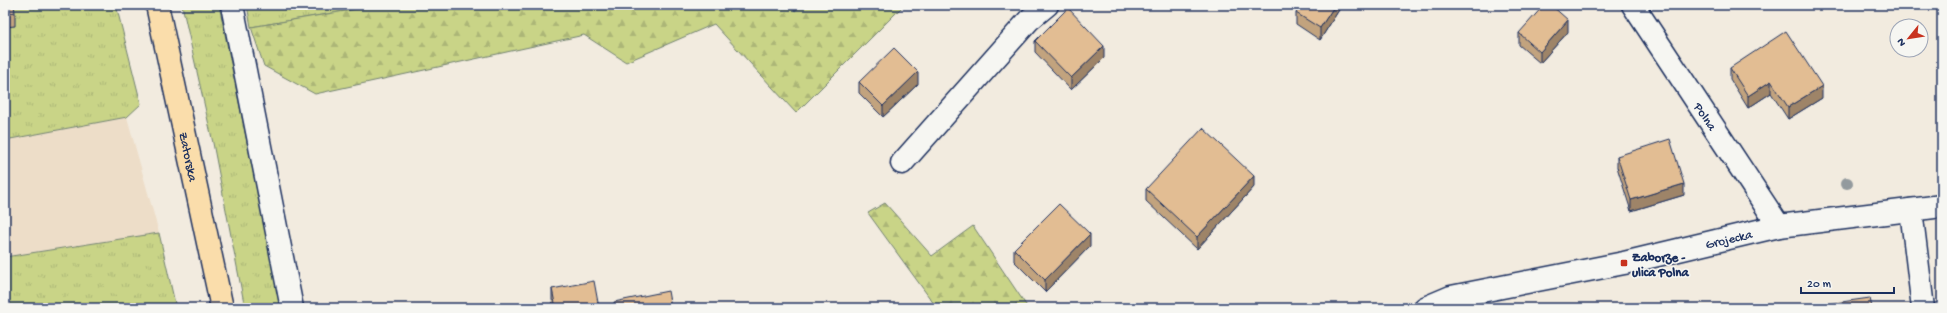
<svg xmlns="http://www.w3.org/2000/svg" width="1947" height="313" font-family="'Gochi Hand',sans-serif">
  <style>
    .built { fill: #edddc8 }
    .grass { fill: url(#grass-tufts); stroke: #728272 }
    .forest { fill: url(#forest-firs); stroke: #728272 }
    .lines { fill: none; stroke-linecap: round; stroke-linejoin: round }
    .minor-casing { stroke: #1b2f5e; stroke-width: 25 }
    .major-casing { stroke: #1b2f5e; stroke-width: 25 }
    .minor { stroke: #f6f6f2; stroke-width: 22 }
    .major { stroke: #faddab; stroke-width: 22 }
    .tree { fill: #939a9e }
    .wall { fill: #c2a37e; stroke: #1b2f5e }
    .shaded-wall { fill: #9e8467; stroke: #1b2f5e }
    .building { fill: #e2bd93; stroke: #1b2f5e }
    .poi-dot { fill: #c8321e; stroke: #f6f6f2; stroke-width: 1.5 }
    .labels { text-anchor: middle; stroke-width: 3; stroke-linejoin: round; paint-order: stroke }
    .street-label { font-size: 13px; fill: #1b2f5e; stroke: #f6f6f2 }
    .poi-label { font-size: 13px; font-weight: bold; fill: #1b2f5e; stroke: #f6f6f2; text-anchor: start }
  </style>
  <defs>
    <pattern id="grass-tufts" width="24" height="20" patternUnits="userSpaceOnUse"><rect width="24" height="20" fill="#c9d487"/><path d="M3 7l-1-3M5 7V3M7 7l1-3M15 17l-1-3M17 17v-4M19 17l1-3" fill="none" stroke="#acb677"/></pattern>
    <pattern id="forest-firs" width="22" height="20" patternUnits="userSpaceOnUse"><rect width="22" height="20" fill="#c9d487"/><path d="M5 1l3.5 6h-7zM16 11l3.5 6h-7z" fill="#acb677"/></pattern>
  </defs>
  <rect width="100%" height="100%" fill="#f2ebdf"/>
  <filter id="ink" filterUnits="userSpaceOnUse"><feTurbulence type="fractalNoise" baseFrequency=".025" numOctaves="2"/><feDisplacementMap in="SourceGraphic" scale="8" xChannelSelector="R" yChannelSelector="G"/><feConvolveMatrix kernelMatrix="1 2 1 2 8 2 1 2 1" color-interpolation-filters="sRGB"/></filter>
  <g filter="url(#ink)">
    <path class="built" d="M127,117l32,116 -154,24v-117z"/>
    <path class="grass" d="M5,5h111l25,99 -14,13 -122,23z
      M182,5h37l62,303h-36l-32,-165z
      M247,5h133l-129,22z
      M159,233l17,75h-171v-51z"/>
    <path class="forest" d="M380,5h409l6,6 7,-6h102l-108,108 -82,-89 -88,38 -42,-27 -269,59 -51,-28 -13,-39z
      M885,203l47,53 41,-30 55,82h-91l-69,-95z"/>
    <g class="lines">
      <g class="minor-casing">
        <g id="minor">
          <path d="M232,5l60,303"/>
          <path id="s1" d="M1633,5l146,221"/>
          <path d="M902,163l127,-143 18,-15"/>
          <path d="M1911,210l12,98"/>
          <path id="s2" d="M1425,308l26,-11 173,-34 155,-37 163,-20"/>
        </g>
      </g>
      <g class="major-casing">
        <g id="major">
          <path id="s3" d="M157,5l65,303"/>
        </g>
      </g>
      <use href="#minor" class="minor"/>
      <use href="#major" class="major"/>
    </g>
    <circle class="tree" cx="1847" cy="183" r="6"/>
    <path class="wall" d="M5,5l10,7v14l-10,1z
      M1342,5l-22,35 -24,-16v-11z
      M1568,32l-28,31 -21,-18v-12z
      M1035,41l69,17 -33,32 -36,-38z
      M1730,68l92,30 -34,21 -17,-26 -23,15 -18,-29z
      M859,82l59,2 -35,33 -24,-24z
      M1617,156l67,39 -53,16 -14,-44z
      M1254,187l-57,62 -51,-48v-12z
      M1090,246l-45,46 -31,-31v-12z
      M552,289l47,19h-45l-2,-8z"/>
    <path class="shaded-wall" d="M1335,5h7l-22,35v-12z
      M1568,20v12l-28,31v-11z
      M1104,46v12l-33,32v-12z
      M918,72v12l-35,33v-11z
      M1771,81v12l-23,15v-12z
      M1822,86v12l-34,21v-12z
      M1254,176v11l-57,62v-12z
      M1684,184v11l-53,16v-11z
      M1090,234v12l-45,46v-12z"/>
    <path class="building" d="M5,5h9l1,7 -10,2z
      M1301,5h34l-15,23 -24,-15z
      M1544,5h7l17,15 -28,32 -21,-19z
      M1068,8l36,38 -33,32 -36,-37z
      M1786,31l36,55 -34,21 -17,-26 -23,15 -18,-28z
      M894,48l24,24 -35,34 -24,-24z
      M1203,128l51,48 -57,61 -51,-48z
      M1670,139l14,45 -53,16 -14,-44z
      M1059,204l31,30 -45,46 -31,-31z
      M594,281l5,27h-43l-4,-19z
      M668,291l3,17h-56l-1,-6z
      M1870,298l2,10h-44l-1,-4z"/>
  </g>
  <rect class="poi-dot" x="1620" y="259" width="8" height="8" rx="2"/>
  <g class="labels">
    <g class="street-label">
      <text dy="5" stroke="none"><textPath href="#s1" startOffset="133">Polna</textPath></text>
      <text dy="5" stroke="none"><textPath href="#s3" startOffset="155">Zatorska</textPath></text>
      <text dy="5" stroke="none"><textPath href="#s2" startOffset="312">Grojecka</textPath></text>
    </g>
    <g class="poi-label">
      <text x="1632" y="261">Zaborze -<tspan x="1632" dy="15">ulica Polna</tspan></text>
    </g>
  </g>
  <rect width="1947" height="313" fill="none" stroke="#f6f6f2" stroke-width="20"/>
  <rect x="10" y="10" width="1927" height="293" fill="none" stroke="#1b2f5e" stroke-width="1.5" filter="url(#ink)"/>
  <g transform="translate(1909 38) rotate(240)"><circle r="19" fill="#f6f6f2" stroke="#9ea6b7"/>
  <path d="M0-3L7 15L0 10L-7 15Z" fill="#c8321e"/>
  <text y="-6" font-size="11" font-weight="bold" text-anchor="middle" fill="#1b2f5e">N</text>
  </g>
  <path d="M1801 287v6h93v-6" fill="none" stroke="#1b2f5e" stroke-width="2"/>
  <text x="1807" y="287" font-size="12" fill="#1b2f5e" stroke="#f6f6f2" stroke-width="3" paint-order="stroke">20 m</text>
</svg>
